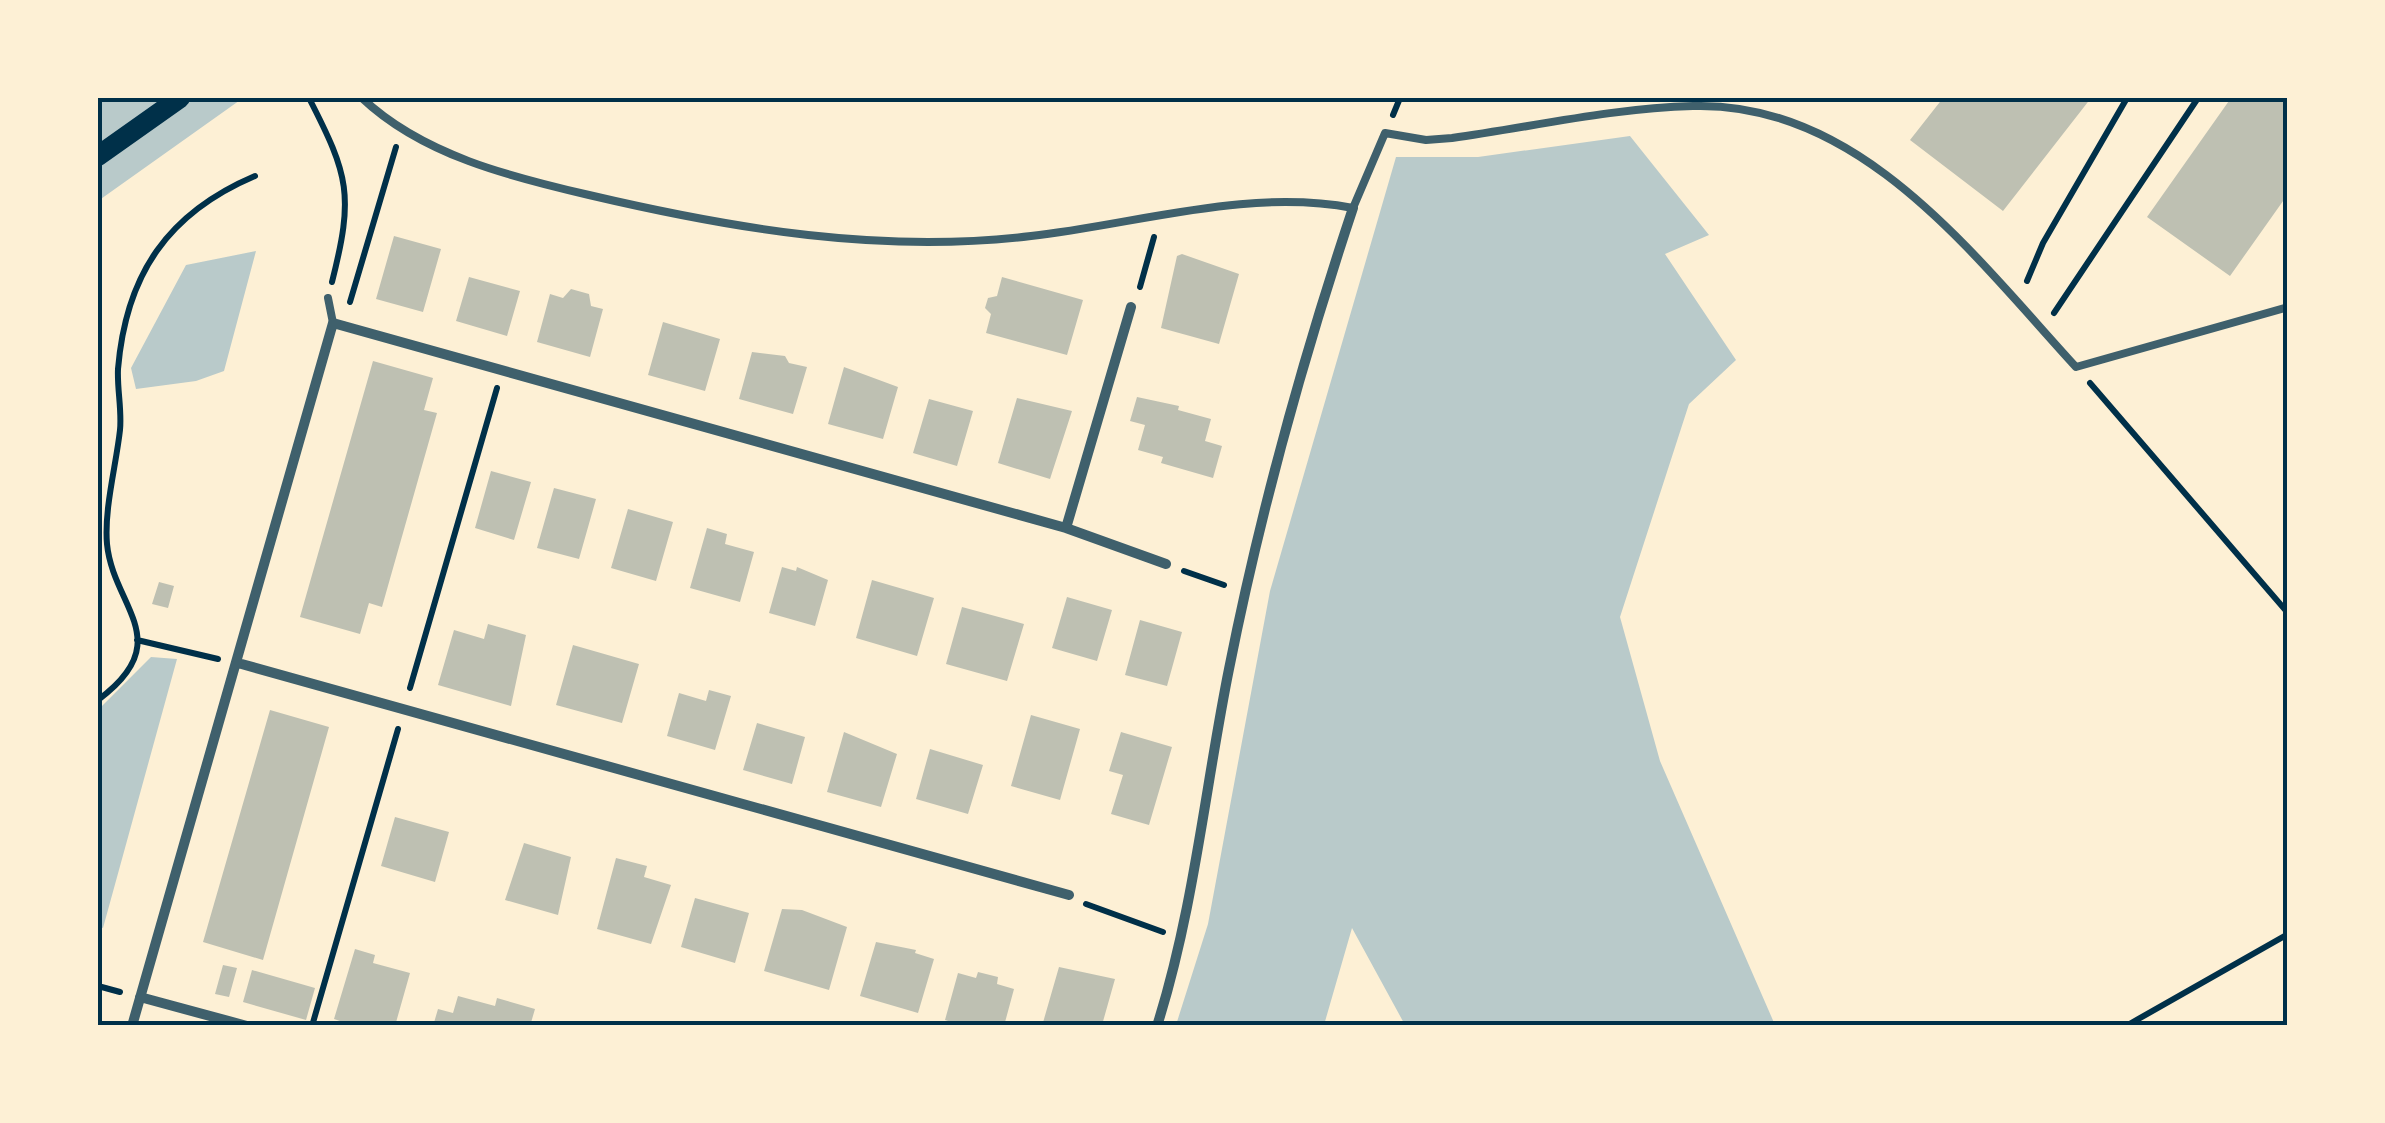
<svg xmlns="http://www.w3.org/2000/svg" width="2385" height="1123" font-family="Montserrat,sans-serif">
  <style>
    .green { fill: #b9caca }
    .building { fill: #bec0b2 }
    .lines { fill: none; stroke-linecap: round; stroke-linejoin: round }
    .path { stroke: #003049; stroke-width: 6 }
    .service { stroke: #3f606c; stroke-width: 8 }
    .minor { stroke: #3f606c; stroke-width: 10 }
    .secondary { stroke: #003049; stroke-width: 20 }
    .neatline { fill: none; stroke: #003049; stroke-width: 4 }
  </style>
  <rect width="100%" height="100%" fill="#fdf0d5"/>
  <path class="green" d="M98,98h145l-145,103z
    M1630,136l79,99 -44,19 71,106 -47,44 -69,213 40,144 115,264h-370l-53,-97 -28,97h-148l32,-101 62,-333 126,-434h82z
    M256,251l-32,120 -28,10 -60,8 -5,-21 55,-103z
    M151,657l26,2 -74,269 -5,-2v-216z"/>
  <path class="building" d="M1943,98h148l-88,113 -93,-71z
    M2231,98h57v96l-58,82 -83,-59z
    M394,236l47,13 -18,63 -47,-13z
    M1182,254l57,20 -20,70 -58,-16 16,-72z
    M469,277l51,14 -13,45 -51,-15z
    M1002,277l81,23 -16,55 -81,-22 5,-19 -6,-6 3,-10 9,-2z
    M571,289l18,5 2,12 12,3 -13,48 -53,-15 13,-48 13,4z
    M663,322l57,17 -15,52 -57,-16z
    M752,352l33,4 4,7 18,4 -14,47 -54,-15z
    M373,361l60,17 -9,32 13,3 -55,194 -13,-4 -9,31 -60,-17z
    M844,367l54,20 -15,52 -55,-15z
    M1137,397l42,9 -1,4 33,9 -6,22 17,5 -9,32 -52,-15 2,-6 -25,-7 7,-25 -15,-4z
    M1017,398l55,13 -22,68 -52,-16z
    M929,399l44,12 -16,55 -44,-13z
    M491,471l40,11 -17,58 -39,-12z
    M554,488l42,11 -17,60 -42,-11z
    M628,509l45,13 -17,59 -45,-13z
    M707,528l20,6 -2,10 29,8 -14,50 -50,-14z
    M782,567l14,4 1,-4 31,13 -13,46 -46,-13z
    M872,580l62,18 -17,58 -61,-18z
    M159,582l15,4 -6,22 -16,-4z
    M1067,597l45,13 -15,51 -45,-13z
    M962,607l62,17 -17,57 -61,-17z
    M1140,620l42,12 -15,54 -42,-11z
    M488,624l38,11 -15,71 -73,-21 16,-55 30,9z
    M573,645l66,19 -17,59 -66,-18z
    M709,690l22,6 -16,54 -48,-14 12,-43 27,8z
    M270,710l59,17 -66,233 -60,-18z
    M1031,715l49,14 -20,71 -49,-14z
    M757,723l48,14 -13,47 -49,-14z
    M844,732l53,22 -16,53 -54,-15z
    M1121,732l51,15 -23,78 -38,-11 12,-39 -14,-4z
    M930,749l53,16 -15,49 -52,-15z
    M395,817l54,15 -14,50 -54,-16z
    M524,843l47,14 -13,58 -53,-15z
    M616,858l31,8 -3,11 27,8 -20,59 -54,-15z
    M695,898l54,15 -14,50 -54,-16z
    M782,909l20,1 45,17 -18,63 -65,-19z
    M876,942l40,8 -1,3 19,6 -16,54 -58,-17z
    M355,949l20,6 -2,8 37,10 -15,53h-40l-21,-7z
    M223,965l14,3 -8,29 -14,-3z
    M1059,967l56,12 -13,46 -60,1z
    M252,970l63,18 -9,32 -63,-18z
    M978,972l20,5 -1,7 17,5 -10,37h-40l-19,-6 13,-47 18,5z
    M458,996l37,10 2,-8 38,11 -5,17h-97l5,-17 15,4z"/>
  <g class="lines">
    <path class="path" d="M309,98c40,78 45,97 23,184
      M1393,115l7,-17
      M2027,281l16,-38 84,-145
      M1140,287l14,-50
      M350,302l46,-155
      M2054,313l144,-215
      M2090,383l198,230
      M1184,571l40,14
      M137,640l81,19
      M410,688l87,-300
      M98,700c80,-59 15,-93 9,-156 -3,-35 9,-78 13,-114 2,-20 -3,-41 -2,-61 8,-95 50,-156 137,-193
      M1086,904l77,28
      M98,986l22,6
      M312,1026l86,-297
      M2126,1026l162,-92"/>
    <path class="service" d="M362,98c60,57 149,79 227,97 145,34 292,59 442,41 106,-12 216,-48 322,-28l32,-75 41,7 26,-2c79,-11 161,-30 241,-32 167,-5 281,150 383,261l212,-60
      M328,298l5,25"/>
    <path class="minor" d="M1066,528l65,-221
      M238,663l831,232
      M140,997l107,29
      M132,1026l201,-703 733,205 100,36
      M1157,1026c37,-117 48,-238 72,-357 31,-156 74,-311 124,-461"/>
    <path class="secondary" d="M98,156l82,-58"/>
  </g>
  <rect width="2385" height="1123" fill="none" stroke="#fdf0d5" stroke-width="200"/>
  <rect x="100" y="100" width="2185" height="923" class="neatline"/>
</svg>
